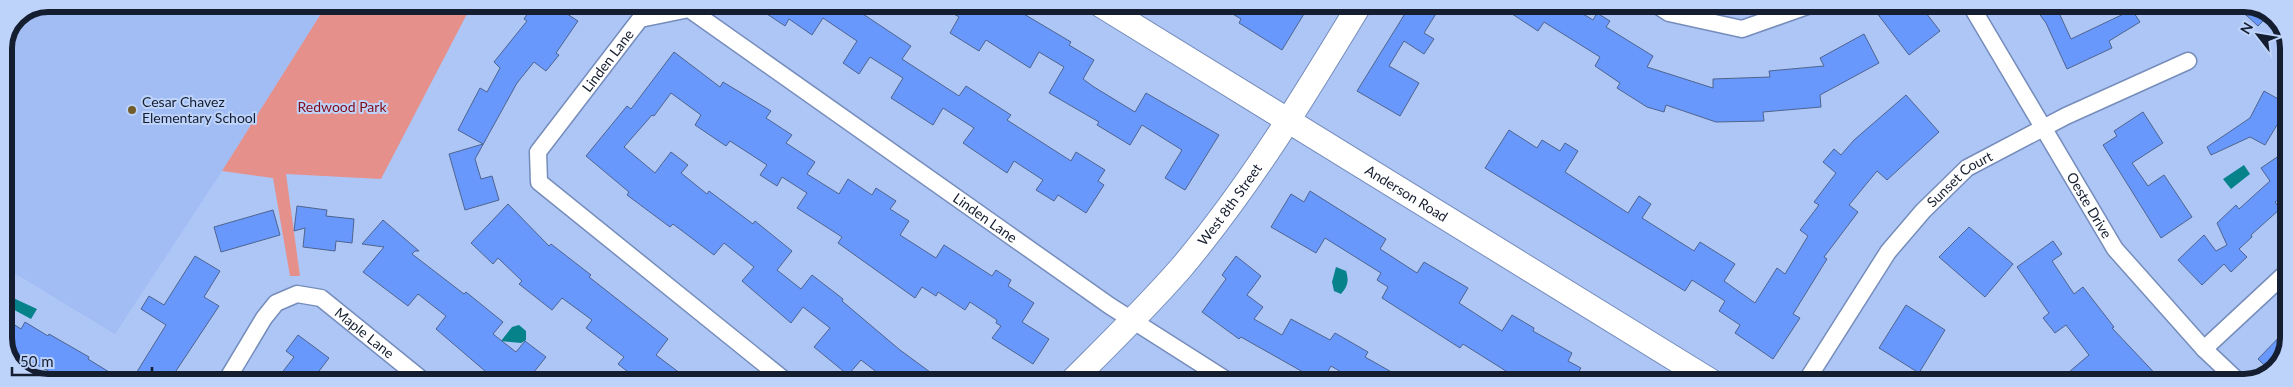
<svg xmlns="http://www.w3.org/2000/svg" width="2293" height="387" font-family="Lato,sans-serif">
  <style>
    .built { fill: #a1bdf4 }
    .green { fill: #e6908b }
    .water { fill: #06828b }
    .building { fill: #6998fc; stroke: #4e648f }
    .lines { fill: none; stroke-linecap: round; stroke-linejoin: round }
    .street-casing { stroke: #768dbb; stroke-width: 19 }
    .secondary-casing { stroke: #768dbb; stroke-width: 26 }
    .street { stroke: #fff; stroke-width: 16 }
    .secondary { stroke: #fff; stroke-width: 24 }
    .poi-dot { fill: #735c2c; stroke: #bed3fa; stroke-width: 2 }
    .labels { text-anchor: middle; stroke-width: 4; stroke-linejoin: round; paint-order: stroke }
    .street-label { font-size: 14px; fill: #151e30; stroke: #bed3fa }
    .poi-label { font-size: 14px; fill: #151e30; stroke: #bed3fa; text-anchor: start }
    .park-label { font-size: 14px; fill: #810c19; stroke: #bed3fa }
    .rim { fill: none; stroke: #151e30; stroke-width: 6 }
  </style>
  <rect width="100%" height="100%" fill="#adc6f6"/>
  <path class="built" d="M49,4h278l-105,167 -107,163 -111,-67v-218l13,-32z"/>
  <path class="green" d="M327,4h150l-9,8 -87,167 -95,-5 14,102h-10l-17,-98 -51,-7z"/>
  <path class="water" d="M2244,165l6,9 -19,15 -8,-10z
    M1336,267l10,4c3,9 2,15 -5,23l-7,-3 -2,-9z
    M11,297l26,12 -6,10 -24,-13z
    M519,325l7,6v9l-5,3 -20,-2 11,-14z"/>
  <path class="building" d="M534,4h31l-4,6 17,11 -22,32 3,2 -13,16 -12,-9 -17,21 -42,76 6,20 11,-3 7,24 -34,10 -16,-56 34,-10 -25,-14 22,-42 7,4 13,-24 -6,-6 33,-41 -3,-2z
    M752,4h99l10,7 -1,1 51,34 -9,13 57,37 7,-10 45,29 -4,5 64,41 5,-9 29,18 -7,11 6,4 -18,28 -28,-18 -4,6 -18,-11 7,-10 -29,-19 -7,12 -44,-30 11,-15 -31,-20 -10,17 -42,-27 12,-20 -33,-21 -11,17 -16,-11 14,-22 -34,-23 -11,17 -23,-16 -4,7z
    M938,4h44l14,8 4,-8h7l64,38 -2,3 25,15 -11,19 11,8 41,25 11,-19 73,42 -34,55 -20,-12 17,-28 -40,-25 -12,20 -33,-20 2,-3 -50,-29 15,-26 -25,-15 -9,16 -44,-28 -7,11 -29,-18 9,-16z
    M1216,4h45l17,11 7,-11h25l-28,46 -43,-27 2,-4z
    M1411,4h31l-18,29 10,6 -10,15 -20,-13 -15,25 30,17 -19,33 -43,-25z
    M1497,4h70l26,16 4,-7 13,8 -4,6 47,29 -6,11 66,21v-9l57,-2 -1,-6 55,-5 -4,-8 44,-24 15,29 -59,32 1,12 -58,5 1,9 -48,1 -50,-17 -2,7 -17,-5 -30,-19 3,-5 -25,-17 5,-9 -56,-35 -6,9z
    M1870,4h49l21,27 -31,24z
    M2032,4h23l16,35 61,-29 8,12 -31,19 3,7 -45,21 -21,-46z
    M2234,4h16l20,10 -12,12z
    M674,52l46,35 3,-5 48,29 -5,7 26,17 -6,8 29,19 -8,12 32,20 9,-15 24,16 4,-7 20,13 -6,8 19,12 -9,14 36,23 8,-13 48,31 4,-6 15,10 -3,6 26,17 -12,19 27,17 -16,25 -41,-26 9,-12 -5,-3 1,-3 -27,-18 -5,8 -27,-18 -2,4 -14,-9 -7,11 -77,-55 4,-6 -45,-29 10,-15 -25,-16 -5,9 -17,-11 7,-10 -37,-24 -4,5 -31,-21 6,-10 -30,-22 -17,23 -2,-1 -28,32 31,26 16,-21 17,13 -7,8 26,21 2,-3 44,33 2,-3 37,30 -15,19 24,19 11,-14 31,24 -1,2 58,49 45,33h-54l-30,-23 -13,15 -34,-28 16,-19 -27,-21 -12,16 -49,-42 12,-14 -30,-24 -10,12 -41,-31 -3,3 -43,-32 2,-3 -43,-36 41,-50 4,3z
    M2264,91l25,14 -24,40 -15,-8 -39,18 -4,-8 43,-29z
    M1906,95l33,37 -52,48 -10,-9 -28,34 9,7 -34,45 3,2 -34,55 7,4 -27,41 -38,-26 5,-8 -21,-14 6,-10 -33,-21 -7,11 -200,-123 24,-38 28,18 5,-8 18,11 5,-8 13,8 -13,21 63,41 11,-17 12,8 -9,14 52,33 6,-9 35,22 -11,17 31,22 22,-35 8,6 23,-38 -8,-6 19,-25 -5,-3 22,-29 -13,-11 11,-13 7,6 13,-15z
    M2143,112l20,31 -31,20 16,23 16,-11 28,42 -31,21 -58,-93 14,-9 -3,-5z
    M2289,149v44l-14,9 5,7 -29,26 1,2 -13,12 8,8 -16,15 -7,-8 -22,21 -24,-25 26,-25 12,16 11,-6 -10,-22 19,-18 3,4 31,-28 -9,-13z
    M1310,191l76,48 -6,10 37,24 7,-11 44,26 -9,15 43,28 10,-16 22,13 -1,3 39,22 -4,8 13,7 -9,15h-47l-62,-39 -3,4 -78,-50 6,-11 -11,-7 4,-7 -56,-35 -9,15 -45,-26 20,-33 13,8z
    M508,204l41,42 2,-2 40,31 -2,2 79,62 -12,16 37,28h-51l-24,-19 6,-7 -38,-29 6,-8 -30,-22 -10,12 -33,-26 3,-3 -24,-23 -5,6 -22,-21z
    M297,206l30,4 -1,6 28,3 -2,24 -16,-2 -1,10 -32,-4 2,-19 -11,3z
    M273,210l7,25 -59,17 -7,-25z
    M383,220l36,31h-4l-3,3 52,40 2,-2 37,30 -10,12 23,18 9,-11 21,16 -21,26h-26l-63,-54 10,-13 -28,-22 -10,12 -45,-34 21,-25 -22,-3z
    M1969,227l44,37 -28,33 -46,-40z
    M2053,241l9,13 -10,7 22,33 9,-7 31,40 -2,1 52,55h-51l-11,-11 -12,11h-34l33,-28 -23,-30 -11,8 -12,-15 6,-5 -32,-46z
    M195,256l25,15 -16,26 15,9 -51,77h-38l36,-58 -25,-16 8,-13 15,9z
    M1236,256l25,20 -14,19 16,12 -9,12 28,16 9,-16 39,21 5,-7 33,19 -3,5 46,26h-51l-29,-17 -10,17h-4l-15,-9 1,-2 -62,-35 -2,2 -37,-27 24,-33 -4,-4z
    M1906,305l39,25 -26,43 -40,-25z
    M4,318l17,11 4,-7 23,14 1,-2 40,23 -1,2 39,24h-78l5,-9 -26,-14 -7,12 -4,-2 -13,-26z
    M2289,327v17l-17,29 -14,-14z
    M298,335l31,23 -19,25h-36l20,-26 -8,-6z"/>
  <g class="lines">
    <g class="street-casing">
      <g id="street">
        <path d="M1655,4l14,9 73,16 71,-25"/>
        <path id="s1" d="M1970,4l145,245 89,100 36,34"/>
        <path d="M2204,349l85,-79"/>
        <path id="s2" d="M225,383l39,-65 12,-15 21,-9 24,4 105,85"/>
        <path id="s3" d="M788,383l-249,-201 -1,-30 102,-133 49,-10 421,297 121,77"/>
        <path id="s4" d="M1805,383l83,-131 35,-41 44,-43 99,-52 122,-55"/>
      </g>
    </g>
    <g class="secondary-casing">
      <g id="secondary">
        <path id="s5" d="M1099,4l615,379"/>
        <path id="s6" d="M1070,383c38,-38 76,-75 111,-115 69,-82 124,-173 179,-264"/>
      </g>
    </g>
    <use href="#street" class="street"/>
    <use href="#secondary" class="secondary"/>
  </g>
  <circle class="poi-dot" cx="132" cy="110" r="5"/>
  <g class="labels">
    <g class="street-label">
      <text dy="5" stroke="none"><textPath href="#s3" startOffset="465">Linden Lane</textPath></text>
      <text dy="5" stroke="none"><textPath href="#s4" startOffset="258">Sunset Court</textPath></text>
      <text dy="5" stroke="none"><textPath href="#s5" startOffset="361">Anderson Road</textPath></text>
      <text dy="5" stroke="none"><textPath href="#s6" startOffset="240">West 8th Street</textPath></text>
      <text dy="5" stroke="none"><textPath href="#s1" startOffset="234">Oeste Drive</textPath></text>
      <text dy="5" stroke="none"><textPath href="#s3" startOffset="930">Linden Lane</textPath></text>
      <text dy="5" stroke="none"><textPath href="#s2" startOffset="198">Maple Lane</textPath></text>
    </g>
    <g class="poi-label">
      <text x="142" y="107">Cesar Chavez<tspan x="142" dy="16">Elementary School</tspan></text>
    </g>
    <g class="park-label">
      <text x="342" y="112">Redwood Park</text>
    </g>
  </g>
  <path d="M0 0H2293V387H0ZM48 12H2244A36 36 0 0 1 2280 48V338A36 36 0 0 1 2244 374H48A36 36 0 0 1 12 338V48A36 36 0 0 1 48 12Z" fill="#bed3fa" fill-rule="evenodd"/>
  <path class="rim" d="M48 12H2244A36 36 0 0 1 2280 48V338A36 36 0 0 1 2244 374H48A36 36 0 0 1 12 338V48A36 36 0 0 1 48 12Z"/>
  <g transform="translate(2258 35) rotate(301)" stroke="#bed3fa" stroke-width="4" paint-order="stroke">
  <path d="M0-4L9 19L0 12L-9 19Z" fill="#151e30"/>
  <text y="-8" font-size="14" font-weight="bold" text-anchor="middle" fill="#151e30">N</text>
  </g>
  <path d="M12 367v8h140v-8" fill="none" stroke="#151e30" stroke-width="2.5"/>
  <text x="20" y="367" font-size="15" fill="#151e30" stroke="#bed3fa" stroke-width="4" paint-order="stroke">50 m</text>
</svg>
